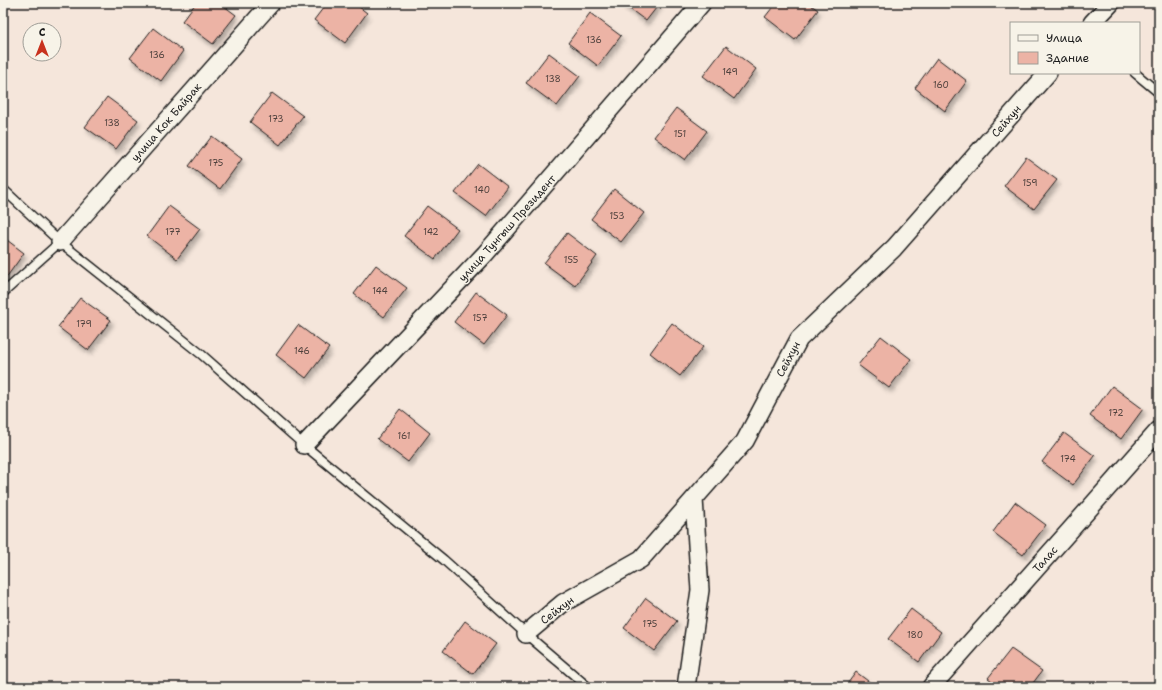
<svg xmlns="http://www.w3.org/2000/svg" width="1162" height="690" font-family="'Shantell Sans',sans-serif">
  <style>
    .building { fill: #ecb3a5; stroke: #1c1c1c; filter: url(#shadow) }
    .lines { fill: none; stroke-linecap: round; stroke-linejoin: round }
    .service-casing { stroke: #1c1c1c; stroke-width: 11 }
    .minor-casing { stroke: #1c1c1c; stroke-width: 20 }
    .service { stroke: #f7f3e8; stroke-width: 8 }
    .minor { stroke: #f7f3e8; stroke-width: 17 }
    .labels { text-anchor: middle; stroke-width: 3; stroke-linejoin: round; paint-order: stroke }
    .number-label { font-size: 9px; fill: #50423e }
    .street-label { font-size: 11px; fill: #1c1c1c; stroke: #f7f3e8 }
  </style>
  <defs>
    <filter id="shadow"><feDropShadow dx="2.5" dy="4.5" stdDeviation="2" flood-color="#0004"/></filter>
  </defs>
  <rect width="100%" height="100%" fill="#f5e6db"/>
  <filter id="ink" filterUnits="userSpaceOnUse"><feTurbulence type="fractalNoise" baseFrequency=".025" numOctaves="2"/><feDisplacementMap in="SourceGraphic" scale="8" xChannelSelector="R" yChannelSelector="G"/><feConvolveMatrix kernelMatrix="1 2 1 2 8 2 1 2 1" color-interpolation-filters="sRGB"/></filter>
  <g filter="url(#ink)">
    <path class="building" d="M196,3h24l16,12 -23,29 -31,-23z
      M327,3h27l13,10 -22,30 -31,-23z
      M622,3h38l-14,18z
      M776,3h32l10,7 -23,30 -30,-23z
      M590,13l31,23 -23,30 -30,-23z
      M153,28l30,23 -22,30 -31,-23z
      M726,46l30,23 -22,30 -31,-23z
      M549,53l31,23 -23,30 -31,-23z
      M937,58l30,23 -22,30 -30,-23z
      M272,93l31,23 -23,29 -30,-23z
      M107,97l31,23 -22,29 -31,-22z
      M676,108l31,23 -22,29 -31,-23z
      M212,136l30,23 -22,30 -31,-23z
      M1026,157l31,23 -23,29 -30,-23z
      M478,164l30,23 -22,29 -31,-23z
      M614,189l30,24 -23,29 -30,-23z
      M169,206l31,23 -23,30 -30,-23z
      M427,206l31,23 -23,30 -31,-23z
      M567,233l30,23 -22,30 -31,-23z
      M3,237l21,16 -21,29z
      M376,265l31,23 -23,29 -30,-23z
      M476,292l31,23 -23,30 -30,-23z
      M80,298l31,22 -23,30 -30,-23z
      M672,323l31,24 -23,29 -30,-23z
      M298,325l31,23 -23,30 -30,-23z
      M881,336l30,23 -22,29 -31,-23z
      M1112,386l31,23 -22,30 -31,-23z
      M400,409l30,24 -22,29 -31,-23z
      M1064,433l31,23 -22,29 -31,-23z
      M1015,502l31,23 -23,30 -30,-23z
      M646,598l31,23 -23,30 -30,-23z
      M911,609l30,23 -22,30 -31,-23z
      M465,621l31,23 -23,30 -30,-23z
      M1011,649l31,22 -12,16h-30l-12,-9z
      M856,672l20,15h-31z"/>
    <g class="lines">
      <g class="service-casing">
        <path id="service" d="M1135,73l24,20
          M3,189l57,53 141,112 103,91 140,115 82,74 62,53
          M3,293l57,-51"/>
      </g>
      <g class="minor-casing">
        <path id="minor" d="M1092,23l19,-20
          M60,242l211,-239
          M304,445l181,-191 217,-251
          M526,634l37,-31 78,-44 104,-118 54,-102 95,-91 154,-175
          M686,687l14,-97 -6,-91
          M931,687l228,-257"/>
      </g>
      <use href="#service" class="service"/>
      <use href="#minor" class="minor"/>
    </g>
  </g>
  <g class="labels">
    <g class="number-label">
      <text x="594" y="43">136</text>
      <text x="157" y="58">136</text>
      <text x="730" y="75">149</text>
      <text x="553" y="82">138</text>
      <text x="941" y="88">160</text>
      <text x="276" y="122">173</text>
      <text x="112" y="126">138</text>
      <text x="680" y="137">151</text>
      <text x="216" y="166">175</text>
      <text x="1030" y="186">159</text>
      <text x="482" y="193">140</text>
      <text x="617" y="219">153</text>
      <text x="173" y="235">177</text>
      <text x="431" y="235">142</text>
      <text x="571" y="263">155</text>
      <text x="380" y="294">144</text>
      <text x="480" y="321">157</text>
      <text x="84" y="327">179</text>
      <text x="302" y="354">146</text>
      <text x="1116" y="416">172</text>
      <text x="404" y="439">161</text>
      <text x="1068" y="462">174</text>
      <text x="650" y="627">175</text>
      <text x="915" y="638">180</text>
    </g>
    <g class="street-label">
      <text transform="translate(1006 121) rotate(-49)" y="4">Сейхун</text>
      <text transform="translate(166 122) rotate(-49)" y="4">улица Кок Байрак</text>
      <text transform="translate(507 228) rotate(-48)" y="4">улица Тунгыш Президент</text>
      <text transform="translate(788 359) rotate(-62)" y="4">Сейхун</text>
      <text transform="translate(1045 559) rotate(-48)" y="4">Талас</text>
      <text transform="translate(557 610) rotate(-37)" y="4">Сейхун</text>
    </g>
  </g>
  <rect width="1162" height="690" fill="none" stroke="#f7f3e8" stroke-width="16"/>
  <rect x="8" y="8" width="1146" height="674" fill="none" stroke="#1c1c1c" stroke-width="1.5" filter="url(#ink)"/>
  <rect x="1010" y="22" width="130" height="52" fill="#f7f3e8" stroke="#9f9d96"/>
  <rect x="1018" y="35" width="20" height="6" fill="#f7f3e8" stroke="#9f9d96"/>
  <text x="1046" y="42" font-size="12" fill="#1c1c1c">Улица</text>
  <rect x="1018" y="52" width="20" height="12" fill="#ecb3a5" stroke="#9f9d96"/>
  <text x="1046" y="62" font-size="12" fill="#1c1c1c">Здание</text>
  <g transform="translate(42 42)"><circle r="19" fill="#f7f3e8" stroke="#9f9d96"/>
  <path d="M0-3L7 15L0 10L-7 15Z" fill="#c8321e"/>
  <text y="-6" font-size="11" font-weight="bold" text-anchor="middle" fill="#1c1c1c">С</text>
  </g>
</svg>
